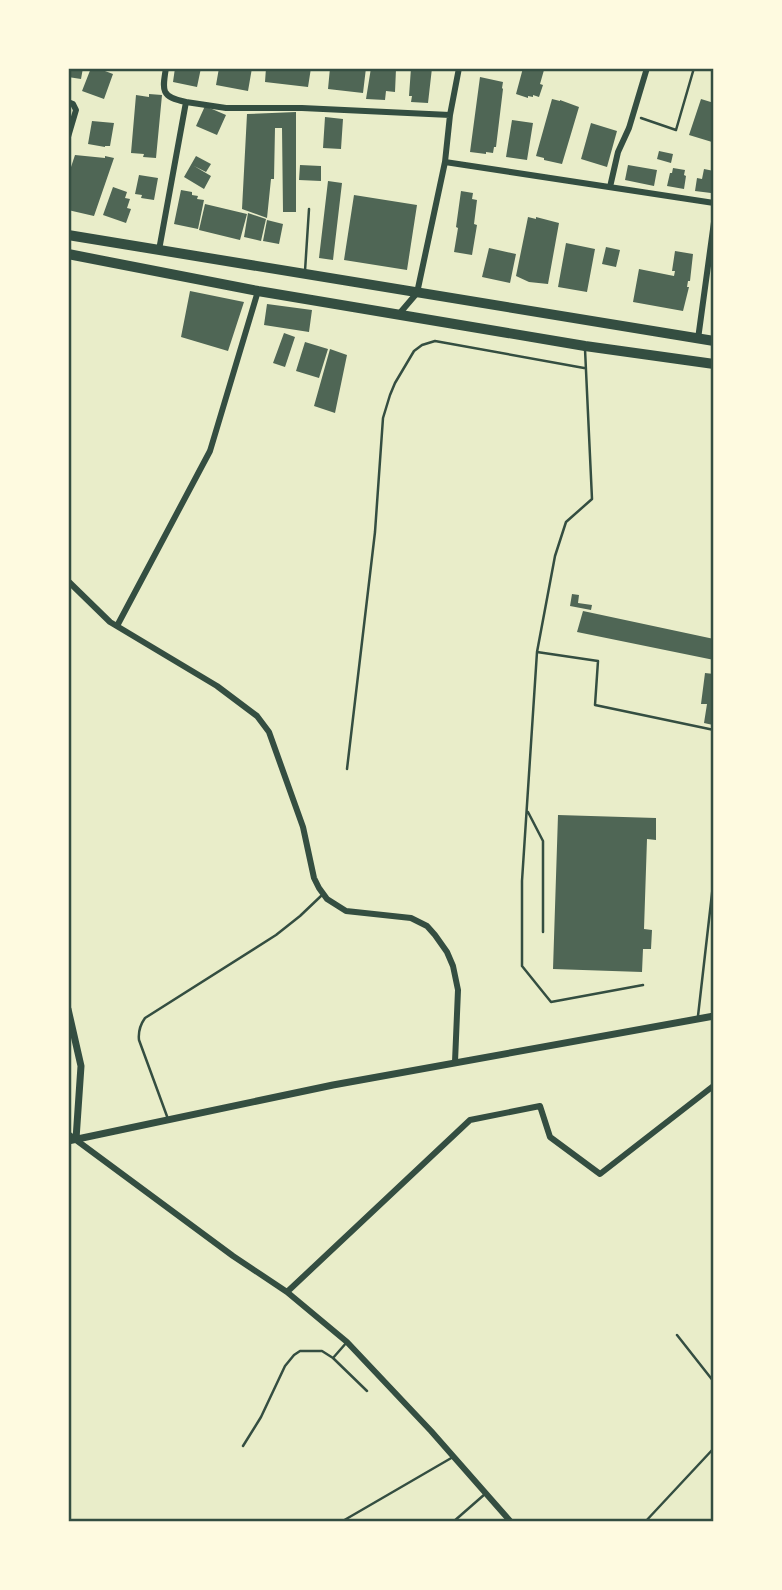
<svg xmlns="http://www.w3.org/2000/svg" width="782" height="1590" font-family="'Public Sans',sans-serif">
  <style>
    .building { fill: #4f6655 }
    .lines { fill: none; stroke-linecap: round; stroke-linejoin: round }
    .path { stroke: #344e41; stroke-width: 2.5 }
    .service { stroke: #344e41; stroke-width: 2.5 }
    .minor { stroke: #344e41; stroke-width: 6 }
    .tertiary { stroke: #344e41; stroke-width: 7 }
    .primary { stroke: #344e41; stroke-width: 10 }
    .neatline { fill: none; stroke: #344e41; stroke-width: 2.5 }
  </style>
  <rect width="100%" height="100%" fill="#e9edc9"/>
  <path class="building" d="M68,68h15l-2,11 -13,-2z
    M91,68h6l16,6 -9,25 -22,-8z
    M175,68h26l-4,19 -24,-5z
    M219,68h33l-4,23 -32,-6z
    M266,68h45l-3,19 -43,-5z
    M330,68h36l-3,25 -35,-4z
    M371,68l25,1 -1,23 -9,-1 -1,9 -19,-1z
    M411,68h21l-4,35 -17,-1 1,-6h-3z
    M523,68h24v3l-3,-1 -4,14 3,1 -4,12 -6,-2v2l-5,-1v2l-12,-4z
    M480,77l23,5 -1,6 1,1 -7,58h-2l-1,6 -7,-1v2l-16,-2z
    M149,94l13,1 -6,63 -13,-1 1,-3 -13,-1 5,-58 13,2z
    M552,99l8,2v-1l19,7 -17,57 -18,-4v-2l-8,-2z
    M701,99l13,4v32l-2,7 -23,-7z
    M205,106l21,9 -9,20 -21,-9z
    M296,112v100h-13l-1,-84h-7l-1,51h-3l-4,39 -25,-9 5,-95z
    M325,117l18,2 -2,30 -18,-1z
    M512,120l21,3 -6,37 -21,-3z
    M92,121l22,2 -4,23h-5v1l-17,-3z
    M591,123l26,8 -10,36 -26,-8z
    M659,151l14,3 -2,9 -14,-4z
    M75,155l30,3v-2l9,2 -20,58 -26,-6v-34z
    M196,156l15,8 -5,8 -12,-6 17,10 -7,13 -20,-12z
    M300,165l21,1v15l-22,-1z
    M628,165l29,5 -3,16 -29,-6z
    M673,168l12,2 -1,5 2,1 -2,13 -17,-3 3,-13h2z
    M704,169l10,2 -3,22 -16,-2 2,-13 5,1z
    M139,175l19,3 -4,22 -13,-2 1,-3 -7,-1z
    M328,181l14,2 -9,77 -14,-2z
    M113,187l14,5 -2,6 5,1 -3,9 4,1 -5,14 -23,-8z
    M181,190l11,2v3l6,1 -1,3 7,1 -6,29 -24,-5z
    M461,191l12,2 -1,6 5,1 -3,24 3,1 -5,30 -18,-3 4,-24 -2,-1z
    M354,195l63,10 -10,65 -63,-10z
    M205,204l42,10 -7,26 -41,-10z
    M248,213l18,6 -5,22 -17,-4z
    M528,217l8,2v-2l23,6 -11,61 -19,-2 -13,-6z
    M267,220l16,4 -4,20 -16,-3z
    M566,243l29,6 -8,43 -29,-5z
    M606,247l14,3 -4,17 -14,-3z
    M489,248l27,6 -6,29 -28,-6z
    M675,251l18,3 -3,27h-2l-1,6h2l-6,24 -50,-9 6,-33 35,7 1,-5h-3z
    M190,291l54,11 -16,49 -47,-14z
    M267,304l45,6 -3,22 -45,-7z
    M284,333l11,4 -10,30 -12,-4z
    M305,342l23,7 -9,29 -23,-7z
    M330,349l17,6 -12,58 -21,-7z
    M572,594l7,1 -1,8 14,2 -1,5 -21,-4z
    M583,611l131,28v21l-137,-28z
    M705,673l9,1 -1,51 -9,-2 3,-19h-6z
    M558,815l98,3v22l-9,-1 -3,90 8,1 -1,19h-8l-1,23 -89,-3z"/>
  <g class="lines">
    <path class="path" d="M641,118l35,12 18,-62"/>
    <path class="service" d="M305,271l4,-62
      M585,349l7,150 -26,23 -11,34 -18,96 -15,229v85l29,36 92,-17
      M537,652l61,9 -3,44 119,25
      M347,769l28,-237 8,-114 7,-23 5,-12 19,-32 8,-6 13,-4 149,27
      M528,812l15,29v91
      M698,1016l16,-140
      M168,1119l-29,-79c-1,-9 1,-15 6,-22l131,-83 24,-19 21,-20
      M677,1335l37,47
      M333,1358l14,-16
      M243,1446l18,-29 24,-51 9,-11 6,-4h22l11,7 34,33
      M341,1522l112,-65
      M453,1522l32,-28
      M645,1522l69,-74"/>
    <path class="minor" d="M68,102l5,2 3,6 -8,27
      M186,102l40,6h76l148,7
      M445,162l269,41
      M610,187l8,-35 11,-24 18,-60
      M159,250l27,-148c-25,-5 -24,-11 -20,-34
      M399,314l18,-21 28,-131 5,-47 9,-47
      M698,339l16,-117
      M68,581l42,41 107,64 40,30 12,16 34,95 11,51 5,10 8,11 19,12 65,7 16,8 8,9 12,17 6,14 5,24 -3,72
      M117,626l93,-175 48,-160
      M68,1134l165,122 54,36 60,50 84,89 80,91
      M287,1292l183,-172 70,-14 10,31 50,37 112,-87"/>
    <path class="tertiary" d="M68,1009l13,57 -5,73
      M68,1141l265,-56 381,-69"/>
    <path class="primary" d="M68,235l646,106
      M68,254l190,37 327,55 129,18"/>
  </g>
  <rect width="782" height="1590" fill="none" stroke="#fefae0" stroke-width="140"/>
  <rect x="70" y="70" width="642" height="1450" class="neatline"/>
</svg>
